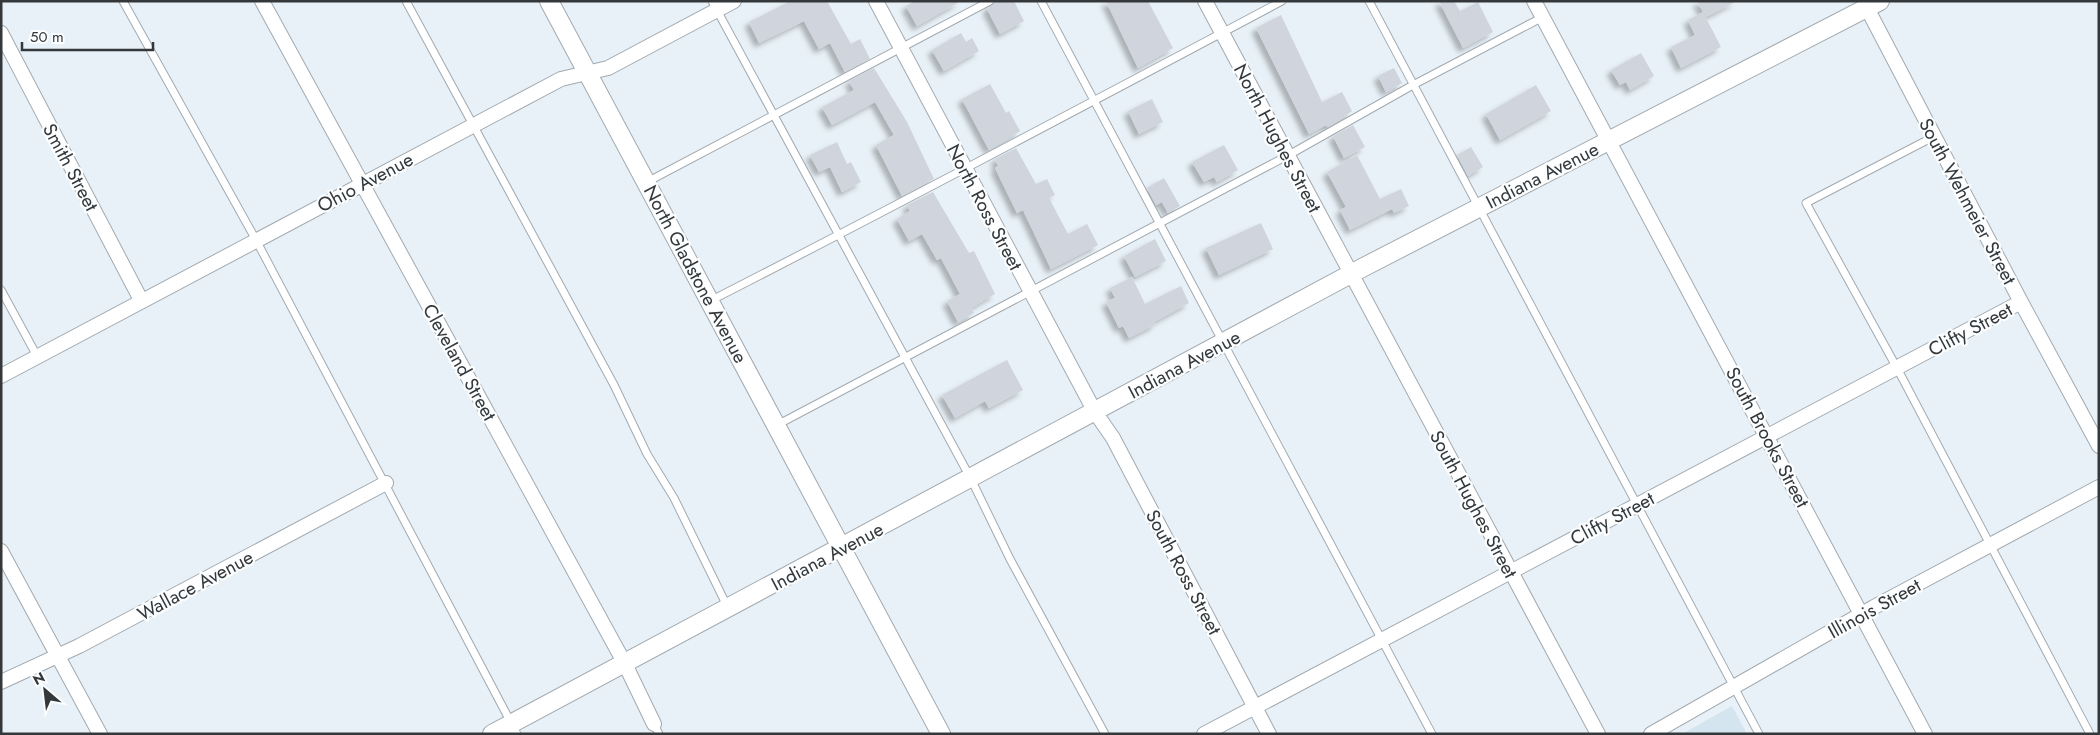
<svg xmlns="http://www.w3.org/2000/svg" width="2100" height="735" font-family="Jost,sans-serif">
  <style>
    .built { fill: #d5e5f0 }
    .building { fill: #d0d4dd; filter: url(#shadow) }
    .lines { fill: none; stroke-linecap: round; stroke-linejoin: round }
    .service-casing { stroke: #a2aab0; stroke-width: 9 }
    .minor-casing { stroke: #a2aab0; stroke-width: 16 }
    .tertiary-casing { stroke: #a2aab0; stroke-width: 20 }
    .service { stroke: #fff; stroke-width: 7 }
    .minor { stroke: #fff; stroke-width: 14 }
    .tertiary { stroke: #fff; stroke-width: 18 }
    .labels { text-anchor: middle; stroke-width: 4.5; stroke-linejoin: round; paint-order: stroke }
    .street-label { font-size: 19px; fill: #34383a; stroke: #fbfdfe }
  </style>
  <defs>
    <filter id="shadow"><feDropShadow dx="-4.5" dy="4.5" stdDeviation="2.5" flood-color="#0004"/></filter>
  </defs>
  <rect width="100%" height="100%" fill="#e8f1f7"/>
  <path class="built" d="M1732,706l15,28h-65z"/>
  <path class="building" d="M790,1h37l24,43 9,-5 10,20 -25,13 -15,-29 -11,6 -15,-28 -45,22 -10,-21z
    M915,1h46l-44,25 -11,-20z
    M995,1h19l10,20 -24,13 -13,-25z
    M1106,1h42l25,47 -35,20z
    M1439,1h15l6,10 18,-9 15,30 -30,16z
    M1697,1h40l-31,16z
    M1703,12l18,35 -40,21 -10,-21 24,-12 -7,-15z
    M1281,15l41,87 20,-10 10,19 -24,16 -2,-2 -17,9 -53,-106z
    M961,33l5,9 6,-4 7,13 -35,20 -12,-21z
    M1641,53l13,23 -24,14 -4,-8 -6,3 -9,-15z
    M874,68l33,54 27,57 -32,17 -26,-51 18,-10 -19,-33 -43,23 -10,-18 32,-17 -5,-9z
    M1394,68l8,15 -16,9 -8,-16z
    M990,84l16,29 3,-2 11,20 -31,19 -27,-51z
    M1536,85l15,26 -51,29 -14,-26z
    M1152,99l11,23 -24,12 -11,-23z
    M1353,125l12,22 -21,11 -11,-22z
    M837,142l10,22 4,-2 10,20 -19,10 -12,-25 -11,5 -9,-17z
    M1224,145l14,25 -21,12 -3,-5 -10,5 -12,-20z
    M1471,147l12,20 -15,9 -11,-21z
    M1016,148l20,36 11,-5 8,16 -6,3 19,36 19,-10 11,21 -47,24 -28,-59 -6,3 -22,-45 3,-2 -3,-7z
    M1357,155l23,44 21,-10 8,17 -15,7 -2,-4 -42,21 -10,-20 6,-3 -19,-35z
    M1164,178l16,28 -12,7 -6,-11 -6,3 -9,-17z
    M933,192l36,61 5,-2 21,43 -24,14 3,5 -16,9 -11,-21 13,-7 -19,-36 -4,2 -15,-26 -13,7 -12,-22 13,-8 -3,-6z
    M1261,223l12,26 -54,26 -13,-27z
    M1155,239l11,22 -31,16 -11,-21z
    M1132,277l13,27 36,-18 8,17 -35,19 2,2 -27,14 -6,-12 -4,2 -13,-26 9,-4 -5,-10z
    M1007,360l16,30 -34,18 -4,-7 -30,17 -13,-23z"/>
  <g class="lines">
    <g class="service-casing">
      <path id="service" d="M123,1l133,239 261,494
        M406,1l208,384 33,69 27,44 54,110
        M712,1l259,478 39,80 95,175
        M1041,1l391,733
        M1369,1l390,733
        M1935,136l-129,67 91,165 193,366
        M647,182l343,-181
        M1,290l36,66
        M710,301c192,-98 382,-199 572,-300
        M777,425l510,-269 126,-71 130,-68
        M654,724l5,10"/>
    </g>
    <g class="minor-casing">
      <path id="minor" d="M262,1l363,663 29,60
        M876,1l219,411 18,26 156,296
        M1205,1l393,733
        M1534,1l391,733
        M1867,8l154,294 78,144
        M1,33l140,267
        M1,376l560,-297 47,-11 126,-67
        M1,551l99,183
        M1,682l78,-36 307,-163
        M1204,734l817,-432
        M1651,734l223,-127 225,-120"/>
    </g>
    <g class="tertiary-casing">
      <path id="tertiary" d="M549,1l392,733
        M492,734l868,-465 520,-268"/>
    </g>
    <use href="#service" class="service"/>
    <use href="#minor" class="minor"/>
    <use href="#tertiary" class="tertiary"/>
  </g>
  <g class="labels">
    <g class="street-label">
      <text transform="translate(1278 138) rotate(62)" y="7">North Hughes Street</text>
      <text transform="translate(71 167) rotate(62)" y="7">Smith Street</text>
      <text transform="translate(1542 175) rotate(-27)" y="7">Indiana Avenue</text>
      <text transform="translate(365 182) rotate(-28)" y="7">Ohio Avenue</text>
      <text transform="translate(1968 201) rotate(62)" y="7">South Wehmeier Street</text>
      <text transform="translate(985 207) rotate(62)" y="7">North Ross Street</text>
      <text transform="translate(696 274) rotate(62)" y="7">North Gladstone Avenue</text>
      <text transform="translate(1970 329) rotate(-28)" y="7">Clifty Street</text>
      <text transform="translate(460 362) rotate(61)" y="7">Cleveland Street</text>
      <text transform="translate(1184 364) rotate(-28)" y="7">Indiana Avenue</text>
      <text transform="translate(1768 437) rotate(62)" y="7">South Brooks Street</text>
      <text transform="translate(1474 504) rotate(62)" y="7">South Hughes Street</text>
      <text transform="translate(1612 518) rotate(-28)" y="7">Clifty Street</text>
      <text transform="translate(827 556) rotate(-28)" y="7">Indiana Avenue</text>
      <text transform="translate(1184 572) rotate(62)" y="7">South Ross Street</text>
      <text transform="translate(195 585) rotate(-28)" y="7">Wallace Avenue</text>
      <text transform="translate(1874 608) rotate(-29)" y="7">Illinois Street</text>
    </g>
  </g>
  <rect width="2100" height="735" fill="none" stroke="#34383a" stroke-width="5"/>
  <g transform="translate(45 690) rotate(332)" stroke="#fbfdfe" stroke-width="4" paint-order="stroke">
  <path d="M0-4L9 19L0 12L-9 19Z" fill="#34383a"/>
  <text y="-8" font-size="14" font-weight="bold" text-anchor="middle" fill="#34383a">N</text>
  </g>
  <path d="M22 42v8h131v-8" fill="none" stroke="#34383a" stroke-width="2.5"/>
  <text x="30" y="42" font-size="15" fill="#34383a" stroke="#fbfdfe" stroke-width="4" paint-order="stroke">50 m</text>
</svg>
